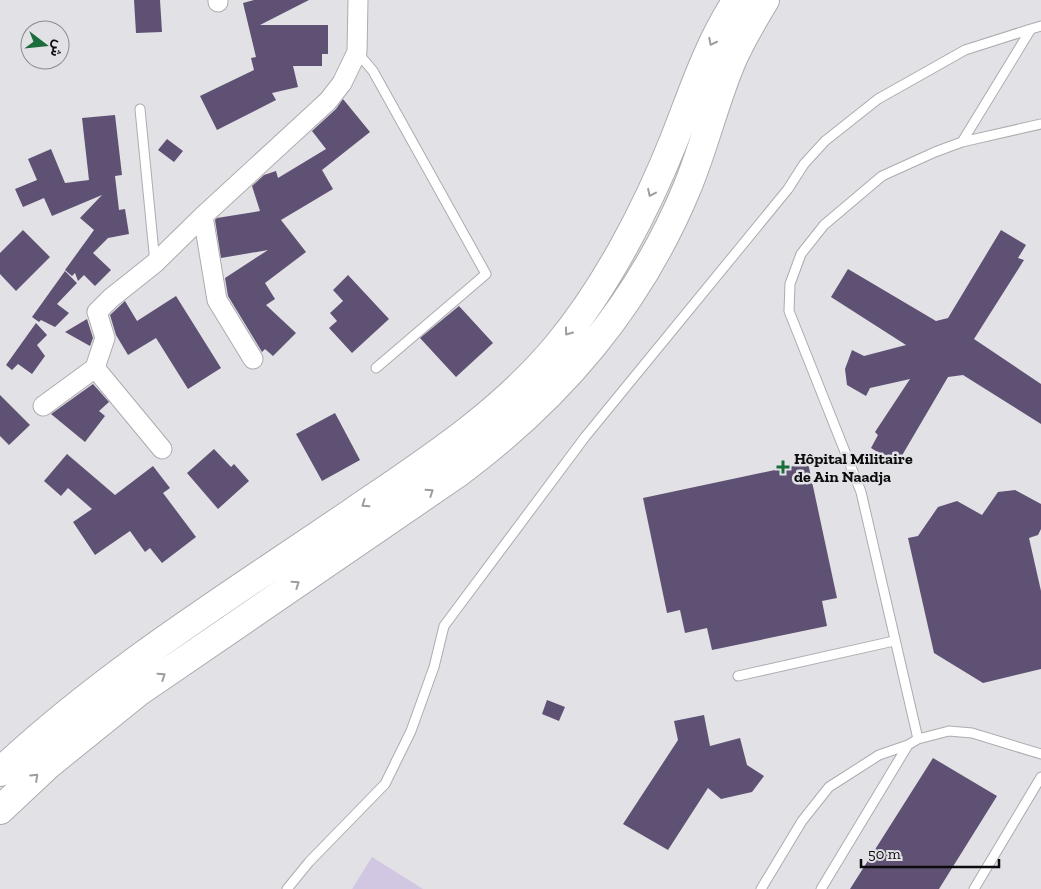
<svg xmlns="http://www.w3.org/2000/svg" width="1041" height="889" font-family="'Zilla Slab',Vazirmatn,serif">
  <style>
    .green { fill: #d2c7e2 }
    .building { fill: #5f5173 }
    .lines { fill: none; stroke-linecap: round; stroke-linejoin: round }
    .lane-casing { stroke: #acabaf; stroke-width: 11 }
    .street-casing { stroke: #acabaf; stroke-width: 21 }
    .highway-casing { stroke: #acabaf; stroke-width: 30 }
    .lane { stroke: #fff; stroke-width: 9 }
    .street { stroke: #fff; stroke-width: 19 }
    .highway { stroke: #fff; stroke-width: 28 }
    .oneway { stroke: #9e9d9e }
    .poi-dot { fill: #1b6d3e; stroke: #e2e1e5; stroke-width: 2 }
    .labels { text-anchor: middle; stroke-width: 5; stroke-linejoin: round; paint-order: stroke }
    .poi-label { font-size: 16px; font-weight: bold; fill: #0c0b0d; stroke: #e2e1e5; text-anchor: start }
  </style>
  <rect width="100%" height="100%" fill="#e2e1e5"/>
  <path class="green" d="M372,857l51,32h-71z"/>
  <path class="building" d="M134,0h26l2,32 -26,1z
    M254,0h55l-49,25h68v29h-6v12h-29l5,21 -26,6 4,7 -59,30 -17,-34 54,-26 -3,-12 5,-1 -13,-54z
    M343,99l27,33 -48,38 11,19 -52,31 25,32 -41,31 10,16 -9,6 30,28 -23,23 -8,-7 -3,3 -34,-56 -3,-18 43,-28 -47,8 -6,-38 2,-2 43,-7 -8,-25 12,-11 12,-4 2,7 48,-29 -14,-18 24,-22z
    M115,115l7,60 -7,1 4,34 6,-1 4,25 -21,4 -15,15 18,17 -16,16 -11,-11 -6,6 -3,-8 -3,3 -7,-6 29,-40 -14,-12 22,-23 -50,21 -8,-18 -21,9 -8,-18 22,-9 -9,-21 23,-10 14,34 24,-3 -7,-62z
    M167,139l16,12 -9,11 -16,-12z
    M23,230l27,27 -34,34 -16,-17v-21z
    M1001,230l25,15 -8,13 6,2 -50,79 67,45v40l-78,-49 -15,2 -51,87 -26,-16 7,-13 -3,-3 35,-53 -40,9 -4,8 -19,-11 -2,-16 7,-19 12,6 42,-11 -75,-48 17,-28 88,52 12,-3z
    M65,271l12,12 -20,21 12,9 -14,14 -14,-7 -2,2 -7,-5z
    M348,275l41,44 -37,34 -23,-25 8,-7 -7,-8 13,-12 -10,-11z
    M176,296l45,72 -33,21 -32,-51 -28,17 -12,-20 -6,-20 15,-14 12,20z
    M459,306l34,37 -37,34 -36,-39z
    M87,319l6,19 -3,8 -25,-14z
    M36,323l11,12 -10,10 8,11 -13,18 -14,-10 -6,6 -6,-5z
    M93,384l16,18 -10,9 6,5 -20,26 -34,-28z
    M0,395l30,30 -21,20 -9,-9z
    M335,413l25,47 -38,21 -26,-47z
    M214,449l17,18 3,-3 15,17 -31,28 -31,-36z
    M67,454l48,41 38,-29 17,22 -7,5 33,44 -34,26 -12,-15 -5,4 -15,-21 -35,24 -22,-33 19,-13 -24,-21 -7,8 -17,-15z
    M808,463l29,135 -15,3 5,25 -115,24 -5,-22 -22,5 -5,-23 -13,3 -24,-115z
    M1015,490l26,14v25l-3,6 -9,3 12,53v78l-58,14 -49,-30 -26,-115 10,-2 20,-29 19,-6 25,14 16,-23z
    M547,700l18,7 -6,14 -17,-7z
    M704,715l6,31 30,-8 7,27 17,11 -12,16 -31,7 -13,-11 -40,62 -45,-26 55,-84 -4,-19z
    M933,758l64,38 -58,93h-89z"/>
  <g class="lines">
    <g class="lane-casing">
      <path id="lane" d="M357,52l16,19 113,203 -110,94
        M140,109l15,154
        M962,142l69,-113 10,-3
        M738,676l156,-35
        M918,739l-57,-247 -72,-181 1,-27 11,-30 23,-29 58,-49 53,-24 27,-10 79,-18
        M287,889l22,-27 76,-78 26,-53 23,-64 10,-41 141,-189 203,-248 16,-25 21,-23 53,-42 87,-49 66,-21
        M761,889l41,-68 27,-34 50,-32 29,-10 10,-6 31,-8 23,2 69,21
        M821,889l87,-144
        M974,889l67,-112"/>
    </g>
    <g class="street-casing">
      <path id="street" d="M218,0v2
        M203,216l14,84 36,59
        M43,406l52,-38
        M162,449l-67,-81 10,-30 -8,-26 14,-14 44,-35 48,-47 125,-115 14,-18 15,-31 1,-52"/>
    </g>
    <g class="highway-casing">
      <path id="highway" d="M0,772c107,-101 233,-178 354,-261 72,-49 147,-97 204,-166 48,-58 88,-135 116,-205 19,-48 34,-96 63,-140
        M0,810l48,-45 89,-72 321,-220c102,-76 180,-167 229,-285 17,-41 27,-84 44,-125 9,-22 22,-43 34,-63"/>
    </g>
    <use href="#lane" class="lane"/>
    <use href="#street" class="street"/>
    <use href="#highway" class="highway"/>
  </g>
  <defs><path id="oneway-chevron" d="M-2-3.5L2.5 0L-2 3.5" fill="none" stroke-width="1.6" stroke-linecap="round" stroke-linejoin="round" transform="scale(1.25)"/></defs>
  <g class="oneway">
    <use href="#oneway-chevron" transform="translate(712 42) rotate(117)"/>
    <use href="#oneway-chevron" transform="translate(651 193) rotate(115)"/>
    <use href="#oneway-chevron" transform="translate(568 332) rotate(126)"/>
    <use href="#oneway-chevron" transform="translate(430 492) rotate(-34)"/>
    <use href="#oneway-chevron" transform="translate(365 504) rotate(146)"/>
    <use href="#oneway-chevron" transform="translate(296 584) rotate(-34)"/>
    <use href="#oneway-chevron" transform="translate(162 676) rotate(-34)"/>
    <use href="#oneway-chevron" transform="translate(35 777) rotate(-43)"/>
  </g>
  <path class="poi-dot" d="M780.5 459.5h5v5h5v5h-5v5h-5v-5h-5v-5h5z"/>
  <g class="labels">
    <g class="poi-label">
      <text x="794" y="464">Hôpital Militaire<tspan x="794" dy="18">de Ain Naadja</tspan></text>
    </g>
  </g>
  <g transform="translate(45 45) rotate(106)"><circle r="24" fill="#e2e1e5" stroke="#8c8b8f"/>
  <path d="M0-4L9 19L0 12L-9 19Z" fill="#1b6d3e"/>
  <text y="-8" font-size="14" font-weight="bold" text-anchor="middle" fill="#0c0b0d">ش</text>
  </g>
  <path d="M861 859v8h138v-8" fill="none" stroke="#0c0b0d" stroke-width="2.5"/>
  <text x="868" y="859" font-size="15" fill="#0c0b0d" stroke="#e2e1e5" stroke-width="4" paint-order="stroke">50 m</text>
</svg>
